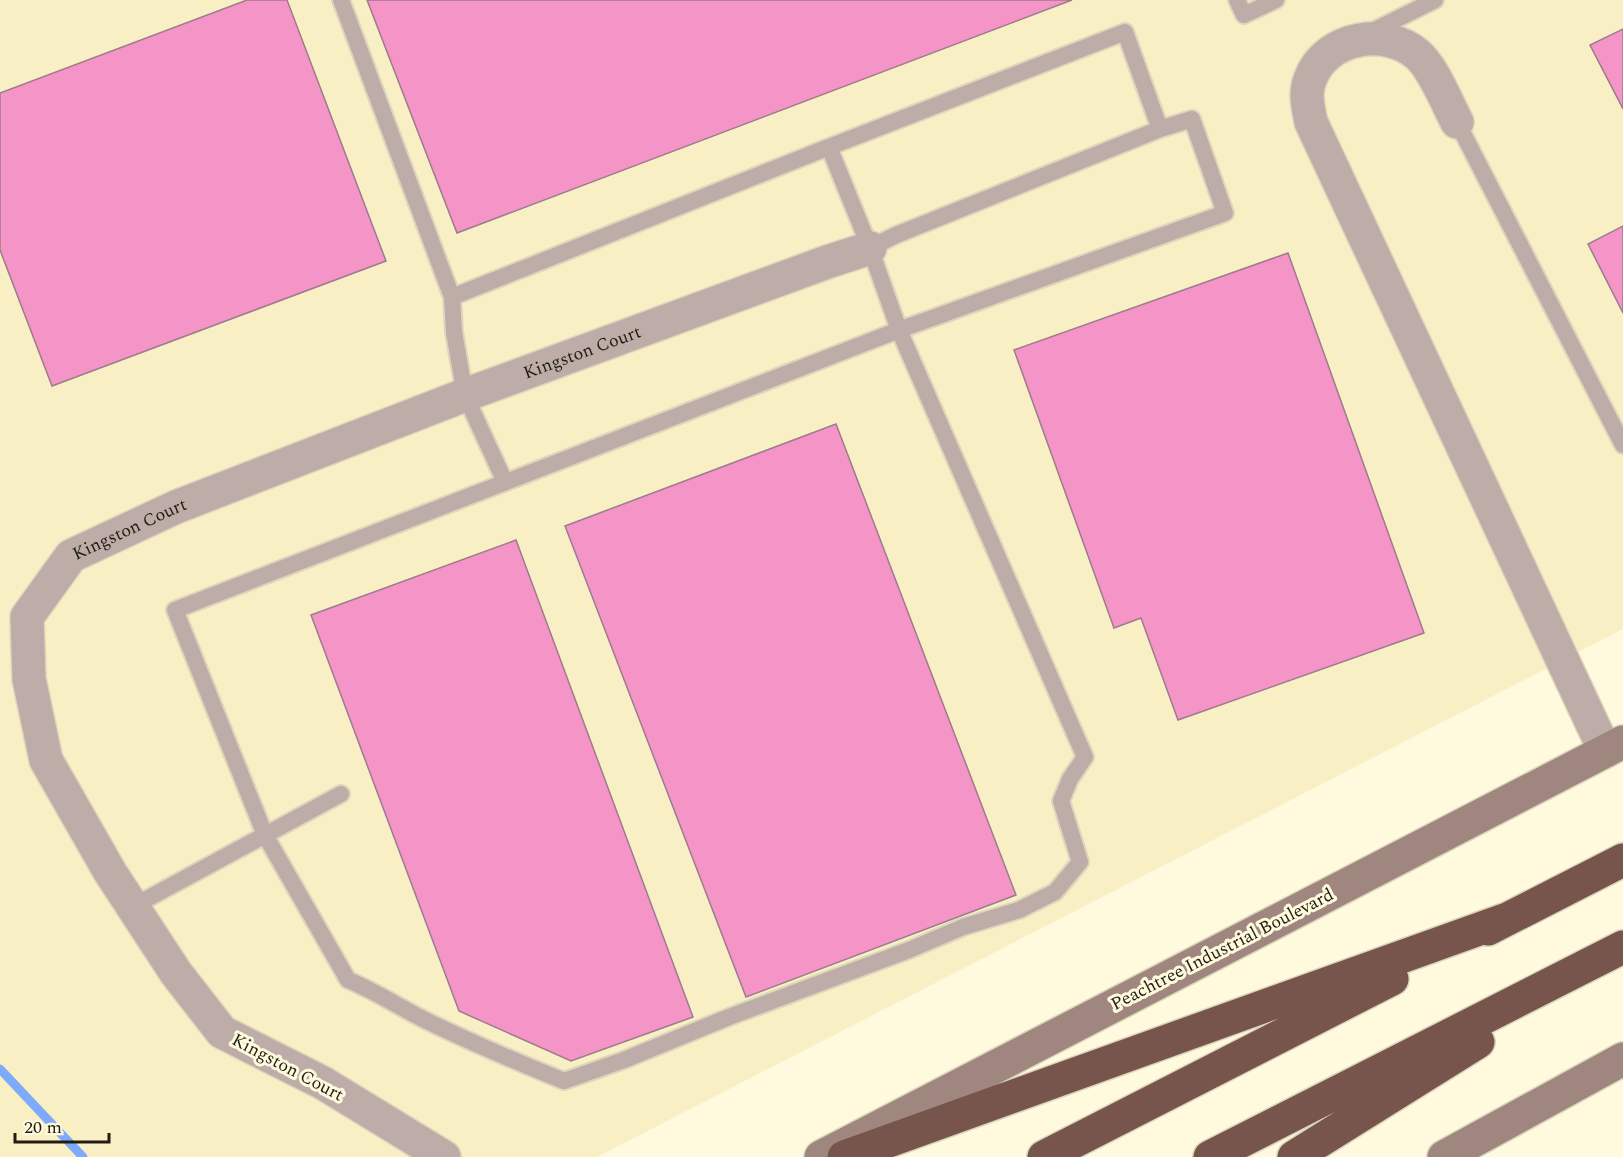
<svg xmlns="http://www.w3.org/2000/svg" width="1623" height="1157" font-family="Spectral,serif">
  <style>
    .built { fill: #f8efc4 }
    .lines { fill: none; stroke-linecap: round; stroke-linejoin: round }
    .stream { stroke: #7eaafc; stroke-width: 9 }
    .building { fill: #f494c7; stroke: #9d7b8c; stroke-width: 1.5 }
    .lane-casing { stroke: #dbd6bc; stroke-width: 20 }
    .street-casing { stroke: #dbd6bc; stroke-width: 36 }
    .secondary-casing { stroke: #dbd6bc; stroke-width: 36 }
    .highway-casing { stroke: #dbd6bc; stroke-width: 36 }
    .lane { stroke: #bdaca7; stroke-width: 16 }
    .street { stroke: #bdaca7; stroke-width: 33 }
    .secondary { stroke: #9f877f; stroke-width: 33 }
    .highway { stroke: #77554c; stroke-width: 33 }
    .labels { text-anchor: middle; stroke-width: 6; stroke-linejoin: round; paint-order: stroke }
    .street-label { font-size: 18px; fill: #211e11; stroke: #fff9dd }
  </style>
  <rect width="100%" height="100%" fill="#fff9dd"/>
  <path class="built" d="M0,0h1623v629l-1026,528h-597z"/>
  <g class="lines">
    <path class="stream" d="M0,1069l83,88"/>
  </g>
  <path class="building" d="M247,0h40l99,261 -334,125 -52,-136v-157z
    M367,0h705l-615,233z
    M1623,29v80l-33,-64z
    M1623,226v87l-35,-69z
    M1288,253l136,380 -246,87 -37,-102 -27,10 -100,-278z
    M836,424l180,471 -270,102 -181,-471z
    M516,540l177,477 -122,44 -112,-50 -148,-396z"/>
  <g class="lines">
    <g class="lane-casing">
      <path id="lane" d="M341,0l111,297 2,35 11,63 40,87
        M1237,0l7,15 32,-15
        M1369,33l66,-33
        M1457,122l166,323
        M870,248l26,-13 264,-106
        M452,297l377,-150
        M132,907l209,-113
        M348,980l-83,-145 -90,-225 724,-280 -29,-82 -41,-101 296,-115 35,97 32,-10 33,94 -326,117 186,427 -15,22 -9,22 19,61 -25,30 -36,18 -56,17 -54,23 -180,67 -105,43 -60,21c-47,-19 -94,-39 -139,-61 -26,-13 -50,-29 -77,-40"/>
    </g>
    <g class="street-casing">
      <g id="street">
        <path d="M1457,122c-10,-19 -24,-55 -40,-68 -32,-27 -90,-17 -106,23 -7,15 -3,30 0,45l294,629"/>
        <path id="s1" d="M444,1157l-121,-74 -101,-51 -46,-59 -66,-101 -64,-112 -17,-81 -2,-62 44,-61 105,-49 289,-112 362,-133 43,-14"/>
      </g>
    </g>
    <g class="secondary-casing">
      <path id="secondary" d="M821,1157l802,-415
        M1444,1157l179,-98"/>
    </g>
    <g class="highway-casing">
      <path id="highway" d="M1488,929l135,-69
        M844,1157l663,-238
        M1044,1157l348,-178
        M1210,1157l413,-210
        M1294,1157l184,-115"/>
    </g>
    <use href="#lane" class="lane"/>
    <use href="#street" class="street"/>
    <use href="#secondary" class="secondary"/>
    <use href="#highway" class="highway"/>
  </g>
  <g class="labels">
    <g class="street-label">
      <text dy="6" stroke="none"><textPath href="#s1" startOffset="1350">Kingston Court</textPath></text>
      <text dy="6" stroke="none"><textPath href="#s1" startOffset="864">Kingston Court</textPath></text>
      <text transform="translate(1222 949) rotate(-27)" y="6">Peachtree Industrial Boulevard</text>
      <text transform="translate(288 1067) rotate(28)" y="6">Kingston Court</text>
    </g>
  </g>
  <path d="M15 1133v9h94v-9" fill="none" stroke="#211e11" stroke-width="3"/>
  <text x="24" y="1133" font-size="18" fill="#211e11" stroke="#fff9dd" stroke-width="4.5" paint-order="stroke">20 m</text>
</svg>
